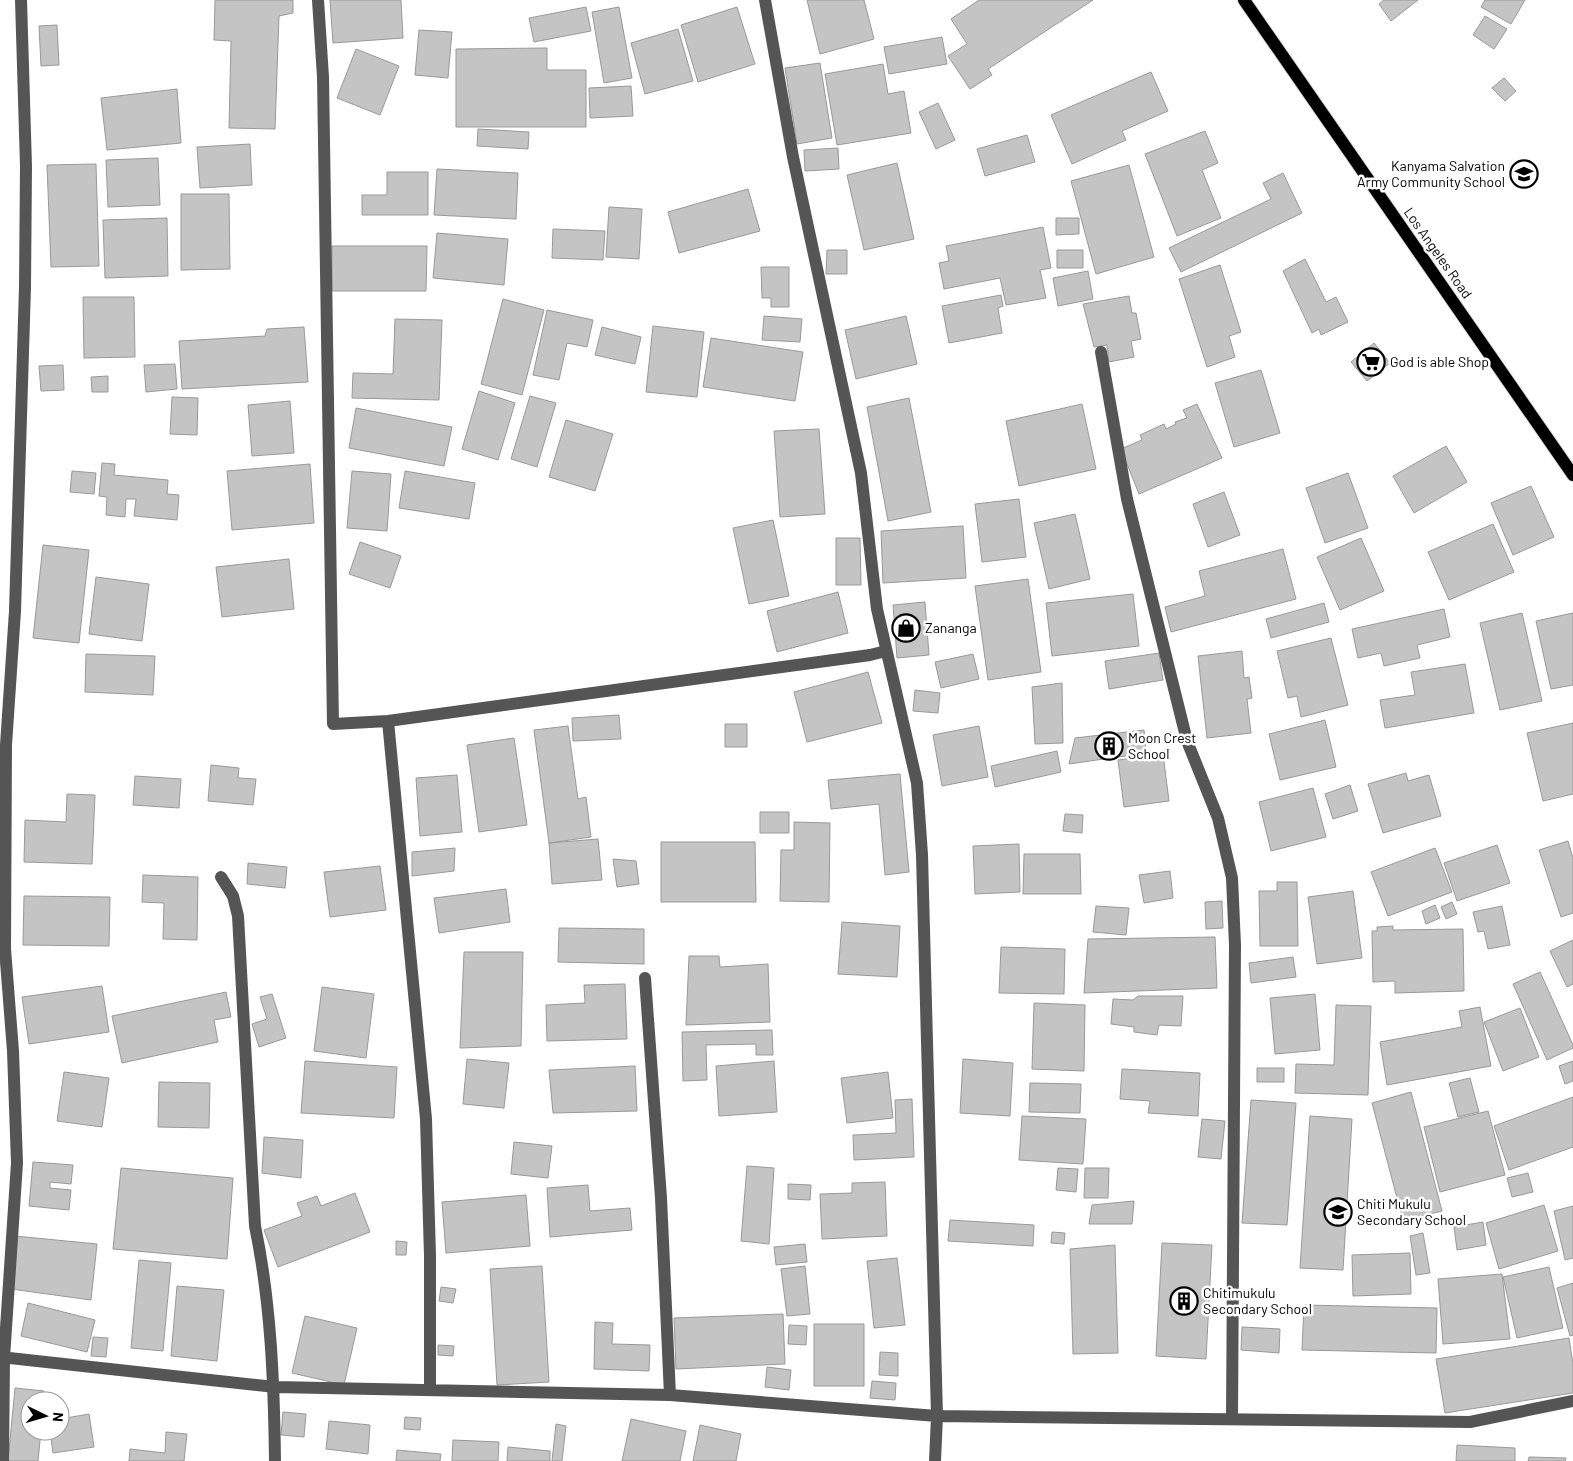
<svg xmlns="http://www.w3.org/2000/svg" width="1573" height="1461" font-family="Barlow,sans-serif">
  <style>
    .building { fill: #c4c4c4; stroke: #999 }
    .lines { fill: none; stroke-linecap: round; stroke-linejoin: round }
    .major-casing { stroke: #dbdbdb; stroke-width: 14 }
    .minor { stroke: #555; stroke-width: 12 }
    .major { stroke: #000; stroke-width: 12 }
    .labels { text-anchor: middle; stroke-width: 5; stroke-linejoin: round; paint-order: stroke }
    .poi-label { font-size: 14px; fill: #000; stroke: #fff; text-anchor: start }
    .street-label { font-size: 14px; fill: #000; stroke: #fff }
  </style>
  <rect width="100%" height="100%" fill="#fff"/>
  <path class="building" d="M215,0h78v13l-14,3 -4,113 -46,-1 2,-87 -17,-1z
    M330,0h71l2,38 -70,5z
    M807,0h57l10,39 -54,15z
    M979,0h114l-105,69 4,6 -22,14 -22,-33 19,-12 -16,-25z
    M1384,0h34l-27,21 -12,-17z
    M1485,0h40l-14,24 -30,-17z
    M586,7l5,24 -57,11 -5,-24z
    M619,7l13,71 -28,5 -12,-71z
    M737,7l18,57 -57,18 -17,-57z
    M1485,16l22,13 -13,20 -21,-14z
    M57,25l2,40 -18,1 -2,-40z
    M678,29l15,52 -48,13 -14,-51z
    M419,30l33,2 -4,46 -33,-3z
    M942,37l5,27 -58,10 -5,-27z
    M547,48v22h39v57h-130v-78z
    M356,49l43,17 -19,49 -43,-17z
    M820,63l12,75 -35,6 -12,-76z
    M883,64l5,30 16,-3 7,42 -74,12 -12,-71z
    M1151,72l17,39 -46,20 4,9 -54,24 -21,-49z
    M1504,78l12,13 -11,10 -13,-13z
    M631,86l2,30 -43,2 -1,-30z
    M177,89l4,54 -74,7 -6,-52z
    M938,103l17,37 -19,9 -17,-37z
    M478,129l51,3 -1,17 -51,-3z
    M1205,131l13,32 -16,7 19,48 -44,18 -32,-82z
    M1027,135l8,27 -50,14 -8,-27z
    M250,144l2,41 -52,3 -3,-41z
    M838,148l1,21 -34,2 -1,-21z
    M158,158l2,47 -52,2 -2,-47z
    M897,163l17,76 -50,11 -17,-75z
    M96,164l3,102 -48,1 -4,-102z
    M1129,165l25,92 -58,17 -25,-93z
    M437,169l81,4 -2,46 -82,-4z
    M387,172h41v43h-66v-20h25z
    M1283,173l19,40 -121,59 -12,-24 102,-49 -8,-16z
    M748,189l12,42 -81,22 -11,-41z
    M181,194h48l1,75 -49,1z
    M609,207l33,2 -3,50 -33,-2z
    M167,218l1,58 -63,2 -2,-58z
    M1056,218h23v16l-23,1z
    M1043,227l8,41 -11,2 6,28 -40,7 -6,-27 -56,11 -5,-26 10,-2 -3,-15z
    M553,229l52,2 -2,29 -51,-2z
    M437,233l71,6 -4,46 -71,-7z
    M332,246h95l-1,45h-94z
    M827,250h20v24h-21z
    M1057,250h26v18h-26z
    M1305,259l21,43 10,-5 12,25 -27,13 -2,-6 -7,4 -29,-62z
    M1220,265l21,67 -12,4 6,21 -28,10 -28,-88z
    M761,267h28v40h-18v-9h-9z
    M1088,271l5,28 -35,7 -5,-28z
    M1001,295l2,11 -5,2 4,25 -53,10 -7,-37z
    M1129,296l3,17h4l5,26 -10,2 3,16 -25,5 -2,-17 -13,2 -11,-43z
    M83,297h51l1,60 -51,1z
    M503,299l41,11 -22,85 -41,-11z
    M547,310l46,10 -6,27 -20,-4 -8,37 -26,-5z
    M764,316l38,3 -2,23 -38,-2z
    M906,316l11,48 -61,15 -11,-49z
    M395,319l47,1 -3,80 -87,-2 1,-25 40,1z
    M653,326l51,6 -7,65 -51,-5z
    M304,327l4,55 -126,7 -3,-48 86,-5 2,-7z
    M602,327l39,10 -6,27 -40,-9z
    M711,338l92,14 -8,49 -92,-14z
    M1374,343l16,20 -23,18 -16,-19z
    M175,364l2,25 -31,3 -2,-27z
    M63,365l1,25 -23,1 -2,-25z
    M1261,370l19,63 -46,14 -19,-64z
    M108,376v16h-16l-1,-15z
    M479,391l36,12 -17,57 -36,-11z
    M530,396l26,7 -19,64 -26,-8z
    M172,397l26,1 -1,37 -27,-1z
    M909,398l22,114 -43,9 -21,-114z
    M290,401l4,52 -42,3 -4,-51z
    M1082,404l14,65 -77,17 -13,-65z
    M1197,404l25,54 -83,36 -18,-45 21,-9 -2,-5 24,-11 2,5 10,-5 -1,-2 12,-4 -4,-8z
    M356,408l96,19 -8,39 -95,-18z
    M566,420l47,14 -18,57 -46,-14z
    M819,429l6,85 -45,3 -6,-86z
    M1446,446l21,36 -53,31 -21,-37z
    M102,463l13,1 -1,11 54,5 -1,14 12,1 -2,25 -43,-4 2,-17h-10l-1,18 -19,-2 1,-18 -8,-1z
    M310,464l4,59 -82,7 -5,-59z
    M72,471l24,2 -2,21 -24,-2z
    M352,471l39,3 -4,57 -40,-3z
    M405,471l70,12 -6,36 -70,-11z
    M1348,473l20,55 -43,15 -19,-55z
    M1531,486l23,51 -41,18 -22,-52z
    M1224,492l16,43 -32,12 -15,-43z
    M1019,499l7,58 -44,5 -7,-58z
    M1075,514l15,65 -41,10 -15,-66z
    M773,520l16,76 -40,8 -16,-76z
    M1493,524l21,48 -65,28 -21,-48z
    M963,526l3,52 -83,5 -2,-52z
    M836,538h24l1,47h-25z
    M1361,538l23,53 -44,19 -23,-53z
    M360,542l41,14 -11,32 -41,-14z
    M43,545l46,5 -10,93 -46,-5z
    M1283,549l13,50 -125,33 -6,-25 40,-11 -6,-25z
    M289,559l5,50 -72,8 -6,-50z
    M96,577l53,7 -7,57 -53,-7z
    M1028,579l13,93 -53,8 -13,-94z
    M838,592l10,41 -71,19 -10,-41z
    M1133,594l6,52 -87,10 -6,-53z
    M925,602l4,53 -32,3 -4,-53z
    M1324,603l5,19 -58,16 -5,-19z
    M1444,609l6,28 -33,8 3,13 -36,8 -3,-13 -23,5 -6,-29z
    M1522,613l20,88 -42,9 -20,-87z
    M1573,613v72l-22,4 -15,-68z
    M1331,638l17,67 -47,12 -4,-21 -9,2 -11,-47z
    M1242,651l2,27 5,-1 3,21 -5,1 4,34 -44,5 -9,-82z
    M1159,653l4,27 -54,9 -4,-28z
    M86,654l69,2 -2,39 -68,-3z
    M973,654l6,25 -38,9 -6,-26z
    M1465,664l9,49 -89,15 -5,-28 35,-5 -4,-23z
    M868,672l14,51 -75,19 -13,-50z
    M1062,683l1,60 -28,1 -3,-57z
    M915,690l25,3 -2,20 -25,-2z
    M619,715l2,24 -48,2 -1,-23z
    M1325,720l11,47 -56,13 -11,-46z
    M1573,723v71l-30,7 -16,-68z
    M725,724h22v23h-22z
    M568,726l10,73 8,-2 5,40 -42,6 -15,-113z
    M979,726l9,51 -46,9 -9,-51z
    M1144,730l2,23 -77,11 6,-26z
    M514,738l13,87 -48,7 -12,-87z
    M1057,751l4,21 -66,15 -4,-21z
    M1163,754l6,47 -45,6 -6,-47z
    M211,765l28,3 -1,10 18,1 -3,26 -45,-4z
    M1406,773l2,8 21,-6 12,41 -58,17 -15,-49z
    M900,774l9,98 -24,3 -6,-71 -48,5 -3,-29z
    M457,775l5,57 -42,4 -4,-58z
    M135,776l46,3 -2,29 -46,-3z
    M1350,785l8,26 -25,8 -8,-25z
    M1313,788l13,49 -55,14 -12,-49z
    M67,794l28,1 -3,69 -68,-2 1,-42 41,2z
    M760,812h29v21h-29z
    M1065,814l18,1 -1,18 -19,-2z
    M794,822l36,1 -1,79 -49,-1 1,-51h13z
    M598,839l4,41 -50,4 -3,-41z
    M1568,841l5,17v55l-12,4 -22,-67z
    M661,842h94l1,60h-95z
    M1019,844l1,48 -45,2 -2,-48z
    M1497,845l13,38 -53,18 -13,-38z
    M455,848l-1,23 -42,5v-24z
    M1435,848l17,44 -64,24 -17,-44z
    M1024,854h56l1,40h-58z
    M613,859l23,2 3,23 -22,3z
    M248,863l39,4 -2,21 -38,-4z
    M380,866l6,44 -56,7 -6,-45z
    M1170,871l3,27 -29,5 -5,-28z
    M143,875l55,2 -1,63 -34,-1 1,-36 -22,-1z
    M1277,882h20l1,64h-38l-1,-55h18z
    M506,889l4,33 -71,11 -5,-35z
    M1353,891l9,67 -45,6 -9,-67z
    M24,896l86,1 -1,49 -86,-1z
    M1222,901l1,27 -17,1 -1,-27z
    M1452,902l5,12 -11,5 -5,-12z
    M1435,905l5,13 -14,6 -4,-13z
    M1096,906l33,2 -3,27 -33,-3z
    M1502,906l8,39 -22,4 -4,-18 -6,1 -5,-20z
    M842,922l58,4 -3,51 -59,-3z
    M1393,926v4l70,-1 1,62 -69,2v-12l-22,1 -1,-51h5v-4z
    M559,928l85,1v35l-86,-2z
    M1215,937l2,51 -133,5 4,-54z
    M1573,940v44l-6,3 -17,-36z
    M1001,947l64,2 -1,45 -65,-1z
    M464,952h59l-2,94 -61,2z
    M689,956h30l1,11 48,-3 2,58 -84,3z
    M1293,957l3,20 -45,6 -2,-20z
    M1540,972l33,73v3l-26,12 -34,-76z
    M625,984l2,55 -80,2 -1,-36 39,-2 -1,-18z
    M102,986l7,46 -80,12 -7,-47z
    M322,987l52,7 -8,64 -52,-7z
    M226,992l5,25 -17,3 4,22 -96,21 -10,-47z
    M272,994l14,44 -27,9 -7,-23 15,-5 -7,-22z
    M1315,994l5,56 -45,4 -5,-56z
    M1138,996h45l-2,30 -22,-1 -2,10 -23,-3v-5l-23,-3 2,-25 20,1z
    M1034,1003l51,2 -1,66 -52,-2z
    M1336,1005l35,1 -3,89 -73,-2 1,-29 38,1z
    M1480,1007l11,59 -104,19 -7,-43 82,-15 -3,-16z
    M1520,1008l19,49 -36,14 -19,-49z
    M772,1030l1,25h-17v-11l-50,1 1,35 -24,1 -1,-49z
    M467,1059l42,4 -5,45 -41,-4z
    M963,1059l50,4 -3,53 -50,-3z
    M305,1061l92,6 -3,51 -93,-5z
    M774,1061l3,51 -58,4 -3,-50z
    M1573,1061v20l-8,3 -6,-18z
    M635,1066l2,45 -84,2 -4,-43z
    M1257,1068h27v14h-27z
    M1122,1069l78,4 -2,43 -50,-3 2,-12 -30,-2z
    M64,1072l45,6 -7,49 -45,-6z
    M888,1072l5,46 -46,5 -6,-45z
    M1470,1078l9,34 -21,5 -9,-34z
    M159,1082l51,1 -1,45 -51,-1z
    M1030,1083l51,1 -1,29 -51,-1z
    M1411,1092l31,119 -39,10 -31,-118z
    M1573,1097v50l-64,23 -15,-44z
    M912,1099l2,58 -60,3 -1,-25 43,-2 -1,-33z
    M1251,1100l45,3 -9,122 -45,-2z
    M1488,1111l17,64 -65,17 -16,-65z
    M1022,1116l64,3 -3,45 -64,-4z
    M1310,1116l42,3 -9,151 -43,-2z
    M1202,1119l23,2 -4,38 -23,-2z
    M264,1137l39,3 -2,38 -39,-5z
    M514,1142l38,4 -4,32 -37,-4z
    M33,1162l40,3 -2,19 -21,-2v6l21,2 -2,20 -40,-4z
    M747,1166l27,2 -5,76 -28,-3z
    M121,1168l112,10 -6,81 -114,-10z
    M1058,1168l20,1 -2,23 -20,-2z
    M1085,1168h24l-1,30h-24z
    M1528,1173l5,19 -21,5 -5,-19z
    M885,1182l2,54 -65,3 -2,-45 32,-1v-10z
    M788,1184l23,1 -1,15 -22,-1z
    M588,1185l2,26 40,-3 2,22 -82,7 -3,-49z
    M355,1193l15,39 -92,35 -14,-37 38,-14 -5,-13 20,-7 4,10z
    M526,1195l4,51 -84,7 -4,-51z
    M1134,1201l-2,23h-43l3,-19z
    M1544,1205l14,46 -59,18 -13,-46z
    M1573,1206v52l-8,2 -11,-49z
    M950,1220l84,5 -1,21 -85,-5z
    M1483,1222l3,23 -29,5 -3,-23z
    M1052,1232l13,1 -1,11 -13,-1z
    M1423,1233l7,40 -14,2 -6,-39z
    M15,1236l82,8 -6,56 -80,-11z
    M396,1241l11,1 -1,13h-10z
    M1162,1243l50,2 -6,114 -50,-3z
    M805,1244l2,18 -31,3 -2,-18z
    M1115,1245l3,108 -45,1 -3,-105z
    M1410,1253l1,41 -58,2 -1,-41z
    M897,1258l8,67 -31,3 -7,-67z
    M139,1260l32,3 -8,88 -32,-3z
    M542,1266l7,116 -52,3 -7,-116z
    M805,1266l5,48 -23,2 -6,-47z
    M1549,1267l14,61 -46,10 -14,-61z
    M1502,1274l8,65 -67,5 -5,-65z
    M1573,1283v52l-3,1 -13,-48z
    M177,1286l47,4 -7,71 -46,-5z
    M441,1287l15,2 -3,14 -14,-2z
    M28,1303l67,17 -8,32 -66,-16z
    M1304,1305l133,3 -1,45 -134,-3z
    M783,1314l2,50 -109,5 -2,-51z
    M305,1316l52,12 -13,57 -52,-12z
    M595,1322l18,1 -1,21 38,1 -1,26 -55,-2z
    M814,1324h50v62h-50z
    M789,1325l18,1 -1,19 -18,-1z
    M1242,1327l38,2 -1,24 -38,-3z
    M93,1337l15,1 -2,19 -15,-1z
    M1569,1338l4,26v29l-128,20 -9,-54z
    M438,1345l16,1 -1,10 -15,-1z
    M880,1352l18,1v23l-19,-1z
    M767,1367l24,3 -2,20 -24,-3z
    M872,1381l24,2 -1,17 -25,-2z
    M15,1388l29,3 -1,10h-13v30h11l-3,30h-30z
    M283,1412l23,2 -2,23 -23,-2z
    M89,1414l5,33 -41,6 -3,-22h10v-12z
    M405,1417l16,1 -1,12 -16,-1z
    M631,1419l55,12 -6,30h-58z
    M329,1421l41,4 -2,29 -42,-5z
    M556,1424l10,2 -4,35h-10z
    M700,1425l41,9 -5,27h-43z
    M166,1432l21,2 -3,27h-55l1,-12 35,4z
    M453,1440l46,2 -1,19h-46z
    M1457,1445l58,3v13h-59z
    M508,1447l42,4v10h-43z
    M397,1450l44,4 -1,7h-44z
    M1529,1457l37,1 -1,3h-37z"/>
  <g class="lines">
    <g class="major-casing">
      <path id="major" d="M1244,0l329,475"/>
    </g>
    <path class="minor" d="M318,0l5,77 10,647 55,-3 482,-66 16,-4
      M765,0l28,157 68,316 16,136 40,174 5,72 15,561 -2,45
      M1101,352l26,147 60,242 31,77 14,60 3,67 -3,473
      M388,721l38,398 4,137v133
      M221,877l12,19 5,20 17,310c16,77 19,156 20,235
      M645,978l16,220 9,197
      M0,1357l275,30 395,8 267,21 533,6 103,-21
      M3,1461l1,-103 13,-195 -4,-112 -8,-102 1,-204 9,-134 10,-324 1,-121 -5,-166"/>
    <use href="#major" class="major"/>
  </g>
  <defs>
    <g id="school-ring" transform="scale(1.4375)"><circle r="9.5" fill="#fff" stroke="#000" stroke-width="1.5"/><path d="M0-5L7-2L0 1L-7-2ZM-4 1L0 2.5L4 1V4Q0 6-4 4Z" fill="#000"/></g>
    <g id="supermarket-ring" transform="scale(1.4375)"><circle r="9.5" fill="#fff" stroke="#000" stroke-width="1.5"/><path d="M-6-5.5h2.5l.6 2H6L4.5 2H-2.5L-4.4-4H-6ZM-1.5 3.2a1.3 1.3 0 1 0 .1 0ZM3 3.2a1.3 1.3 0 1 0 .1 0Z" fill="#000"/></g>
    <g id="shop-ring" transform="scale(1.4375)"><circle r="9.5" fill="#fff" stroke="#000" stroke-width="1.5"/><path d="M-5-2.5h2.3a2.7 3.5 0 0 1 5.4 0H5L5.5 6h-11ZM-1.5-2.5h3a1.5 2.3 0 0 0-3 0Z" fill="#000"/></g>
    <g id="building-ring" transform="scale(1.4375)"><circle r="9.5" fill="#fff" stroke="#000" stroke-width="1.5"/><path d="M-4-6H4V6H1V3H-1V6H-4ZM-2.5-4.3h1.7v1.8h-1.7ZM.8-4.3h1.7v1.8H.8ZM-2.5-1h1.7V.8h-1.7ZM.8-1h1.7V.8H.8Z" fill="#000"/></g>
  </defs>
  <g fill-rule="evenodd">
    <use href="#school-ring" x="1524" y="174"/>
    <use href="#supermarket-ring" x="1371" y="362"/>
    <use href="#shop-ring" x="906" y="628"/>
    <use href="#building-ring" x="1109" y="746"/>
    <use href="#school-ring" x="1338" y="1212"/>
    <use href="#building-ring" x="1184" y="1301"/>
  </g>
  <g class="labels">
    <g class="poi-label">
      <text x="1505" y="171" text-anchor="end">Kanyama Salvation<tspan x="1505" dy="16">Army Community School</tspan></text>
      <text x="1390" y="367">God is able Shop</text>
      <text x="925" y="633">Zananga</text>
      <text x="1128" y="743">Moon Crest<tspan x="1128" dy="16">School</tspan></text>
      <text x="1357" y="1209">Chiti Mukulu<tspan x="1357" dy="16">Secondary School</tspan></text>
      <text x="1203" y="1298">Chitimukulu<tspan x="1203" dy="16">Secondary School</tspan></text>
    </g>
    <g class="street-label">
      <text transform="translate(1438 253) rotate(55)" y="5">Los Angeles Road</text>
    </g>
  </g>
  <g transform="translate(45 1416) rotate(95)"><circle r="24" fill="#ffffff" stroke="#999999"/>
  <path d="M0-4L9 19L0 12L-9 19Z" fill="#000000"/>
  <text y="-8" font-size="14" font-weight="bold" text-anchor="middle" fill="#000000">N</text>
  </g>
</svg>
